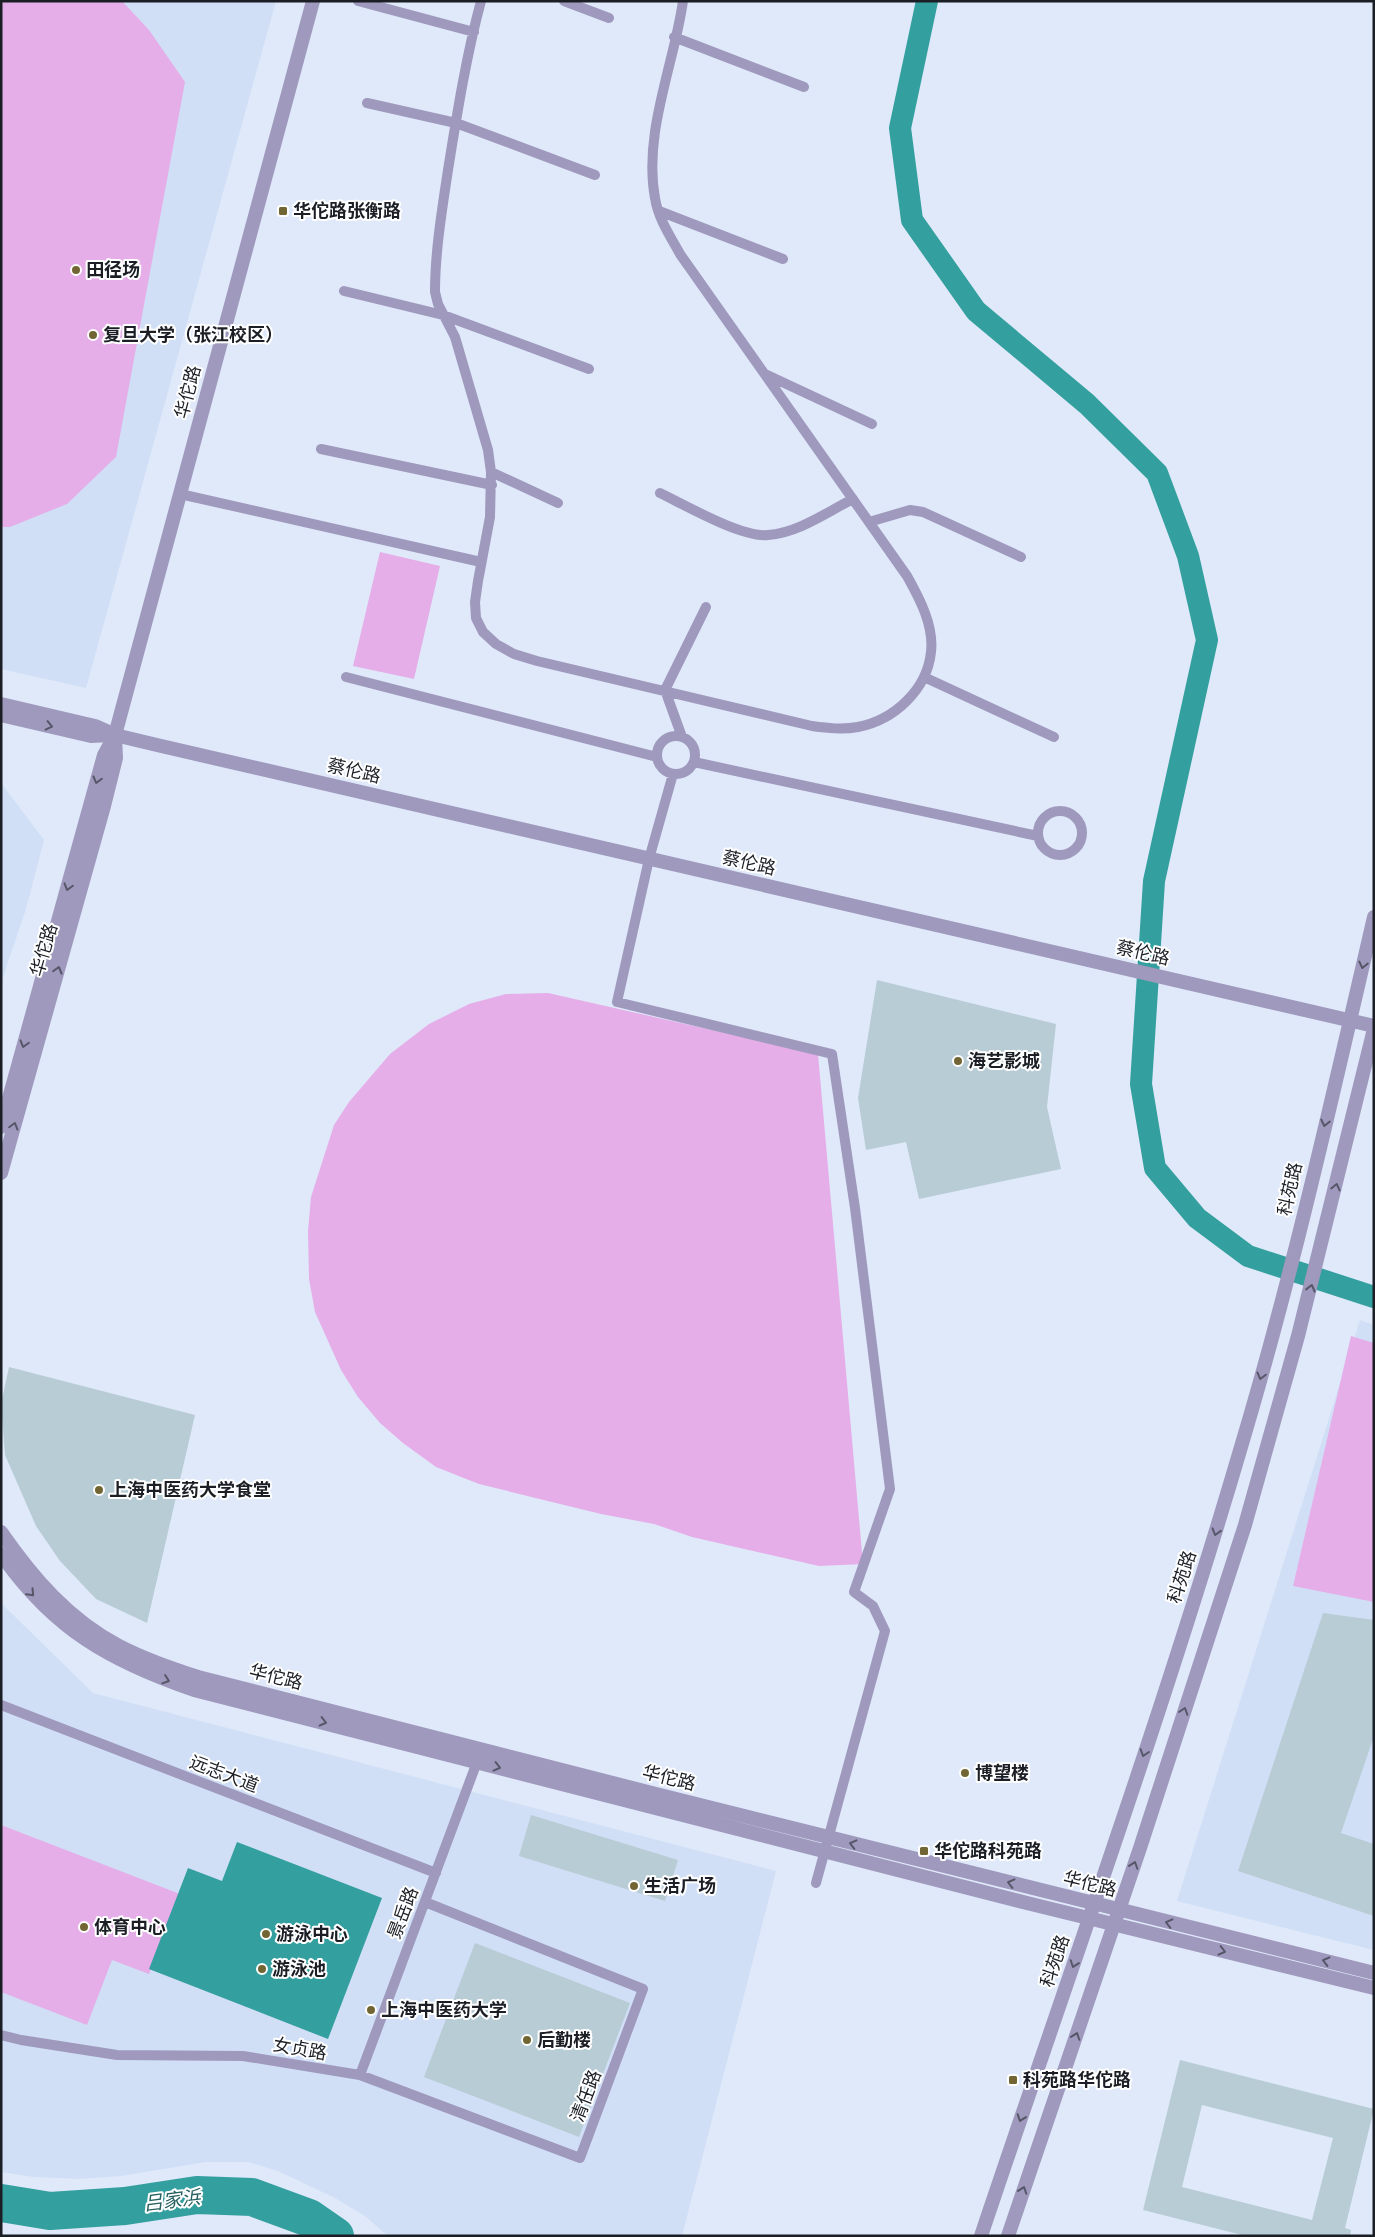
<svg xmlns="http://www.w3.org/2000/svg" width="1375" height="2237" font-family="Figtree,'Noto Sans SC',sans-serif">
  <style>
    .built { fill: #d0dff6 }
    .green { fill: #e5aee8 }
    .water { fill: #349f9f }
    .lines { fill: none; stroke-linecap: round; stroke-linejoin: round }
    .canal { stroke: #349f9f; stroke-width: 22 }
    .river { stroke: #349f9f; stroke-width: 38 }
    .building { fill: #b8ccd5; fill-rule: evenodd }
    .service { stroke: #9f99bd; stroke-width: 10 }
    .minor { stroke: #9f99bd; stroke-width: 14 }
    .tertiary { stroke: #9f99bd; stroke-width: 14 }
    .oneway { stroke: #565669 }
    .poi-dot { fill: #716633; stroke: #fff; stroke-width: 2 }
    .labels { text-anchor: middle; stroke-width: 4; stroke-linejoin: round; paint-order: stroke }
    .poi-label { font-size: 18px; font-weight: bold; fill: #1b1f25; stroke: #fff; text-anchor: start }
    .street-label { font-size: 18px; fill: #1b1f25; stroke: #fff }
    .water-label { font-size: 19px; font-style: italic; fill: #26605f; stroke: #fff }
  </style>
  <rect width="100%" height="100%" fill="#dfe9fa"/>
  <path class="built" d="M1,1h275l-190,687 -85,-19z
    M1,783l43,57 -18,69 -25,74z
    M1360,1320l14,5v625l-197,-49z
    M1,1603l92,90 683,178 -94,365h-294l-23,-20 -30,-18 -57,-27 -30,-9h-42l-85,14 -41,3 -46,-2 -33,-5z"/>
  <path class="green" d="M1,1h121l27,29 36,52 -69,375 -49,47 -57,23h-9z
    M380,552l60,14 -26,113 -61,-13z
    M548,993l270,61 45,510 -44,2 -127,-29 -38,-13 -53,-10 -122,-30 -43,-17 -33,-24 -23,-20 -22,-26 -17,-27 -26,-58 -6,-33 -1,-48 3,-34 23,-72 15,-23 41,-48 39,-30 40,-20 37,-10z
    M1351,1336l23,7v259l-81,-16z
    M1,1825l179,69 -31,80 -37,-14 -25,65 -86,-33z"/>
  <path class="water" d="M237,1842l145,56 -54,141 -179,-70 39,-101 34,13z"/>
  <g class="lines">
    <path class="canal" d="M927,1l-27,127 12,92 64,91 111,93 70,69 31,83 19,84 -53,241 -13,203 14,84 42,50 51,38 126,41"/>
    <path class="river" d="M1,2203l49,8 75,-5 72,-11 55,2 57,21 26,18"/>
  </g>
  <path class="building" d="M877,980l179,44 -9,83 14,62 -142,30 -13,-57 -40,8 -8,-52z
    M9,1367l186,48 -48,208 -51,-24 -36,-38 -24,-35 -31,-71 -4,-51z
    M1323,1613l51,7v116l-33,97 33,11v72l-136,-45z
    M531,1815l147,45 -13,41 -146,-45z
    M475,1943l155,60 -51,134 -155,-60z
    M1180,2060l194,49 -29,119 6,2 -1,6h-104l-103,-26zM1202,2105l131,33 -21,82 -130,-33z"/>
  <g class="lines">
    <path class="service" d="M358,1l116,31
      M481,1c-15,56 -24,113 -33,169 -6,40 -13,82 -13,122l3,12 17,33 33,113 3,22 -1,45 -12,64 -3,21 1,16 7,14 13,12 18,10 23,7 275,65c15,2 30,4 46,1 36,-7 69,-37 73,-75 3,-26 -11,-53 -24,-76l-227,-322c-10,-18 -22,-36 -25,-56 -12,-65 19,-133 28,-197
      M564,1l45,17
      M674,37l130,50
      M367,103l89,20 139,52
      M659,211l124,48
      M344,291l99,24 146,54
      M765,374l107,50
      M321,449l171,36
      M491,472l67,31
      M660,493c25,12 82,45 108,42 30,-2 59,-23 85,-36
      M180,494l301,68
      M869,522l41,-12 13,2 98,45
      M346,677l311,80
      M924,677l130,60
      M657 755a19 19 0 1 1 38 0a19 19 0 1 1-38 0Z
      M682,737l-17,-47 41,-83
      M694,762l344,74
      M673,774l-24,85 -32,143 215,52 23,154 35,281 -36,103 19,14 12,25 -69,252
      M1038 833a22 22 0 1 1 44 0a22 22 0 1 1-44 0Z
      M1,1705l435,168
      M1,2035l20,5 96,15 126,1 117,19 220,83 63,-169 -218,-87
      M360,2075l117,-313"/>
    <path class="minor" d="M1,1127l103,-372 11,-20 198,-734
      M1,1173l103,-367 12,-48 -1,-22
      M1,1532c32,46 68,88 118,114 25,13 52,22 79,31l454,116 722,180
      M1,1554c52,75 109,107 193,136l837,214 343,84"/>
    <path class="tertiary" d="M1,704l94,22 20,9 42,10 1217,281
      M1,715l90,21 21,-1
      M981,2236c88,-262 182,-523 260,-789 52,-174 92,-353 133,-530
      M1008,2236l132,-388 105,-323 53,-189 76,-307"/>
  </g>
  <defs><path id="oneway-chevron" d="M-2-3.5L2.5 0L-2 3.5" fill="none" stroke-width="1.6" stroke-linecap="round" stroke-linejoin="round" transform="scale(1.25)"/></defs>
  <g class="oneway">
    <use href="#oneway-chevron" transform="translate(49 726) rotate(13)"/>
    <use href="#oneway-chevron" transform="translate(97 780) rotate(105)"/>
    <use href="#oneway-chevron" transform="translate(68 887) rotate(106)"/>
    <use href="#oneway-chevron" transform="translate(1363 965) rotate(103)"/>
    <use href="#oneway-chevron" transform="translate(58 970) rotate(-74)"/>
    <use href="#oneway-chevron" transform="translate(24 1044) rotate(106)"/>
    <use href="#oneway-chevron" transform="translate(1325 1123) rotate(103)"/>
    <use href="#oneway-chevron" transform="translate(14 1126) rotate(-74)"/>
    <use href="#oneway-chevron" transform="translate(1336 1187) rotate(-77)"/>
    <use href="#oneway-chevron" transform="translate(1311 1288) rotate(-76)"/>
    <use href="#oneway-chevron" transform="translate(1261 1376) rotate(105)"/>
    <use href="#oneway-chevron" transform="translate(1216 1532) rotate(107)"/>
    <use href="#oneway-chevron" transform="translate(31 1593) rotate(47)"/>
    <use href="#oneway-chevron" transform="translate(166 1680) rotate(19)"/>
    <use href="#oneway-chevron" transform="translate(1184 1711) rotate(-72)"/>
    <use href="#oneway-chevron" transform="translate(323 1722) rotate(14)"/>
    <use href="#oneway-chevron" transform="translate(1144 1753) rotate(108)"/>
    <use href="#oneway-chevron" transform="translate(497 1767) rotate(14)"/>
    <use href="#oneway-chevron" transform="translate(853 1844) rotate(-166)"/>
    <use href="#oneway-chevron" transform="translate(1134 1865) rotate(-71)"/>
    <use href="#oneway-chevron" transform="translate(1011 1883) rotate(-166)"/>
    <use href="#oneway-chevron" transform="translate(1169 1923) rotate(-166)"/>
    <use href="#oneway-chevron" transform="translate(1222 1951) rotate(14)"/>
    <use href="#oneway-chevron" transform="translate(1326 1961) rotate(-166)"/>
    <use href="#oneway-chevron" transform="translate(1074 1964) rotate(109)"/>
    <use href="#oneway-chevron" transform="translate(1076 2036) rotate(-71)"/>
    <use href="#oneway-chevron" transform="translate(1021 2118) rotate(109)"/>
    <use href="#oneway-chevron" transform="translate(1023 2190) rotate(-71)"/>
  </g>
  <g class="poi-dot">
    <rect x="278" y="206" width="10" height="10" rx="2.5"/>
    <circle cx="76" cy="270" r="5"/>
    <circle cx="93" cy="335" r="5"/>
    <circle cx="958" cy="1061" r="5"/>
    <circle cx="99" cy="1490" r="5"/>
    <circle cx="965" cy="1773" r="5"/>
    <rect x="919" y="1846" width="10" height="10" rx="2.5"/>
    <circle cx="634" cy="1886" r="5"/>
    <circle cx="84" cy="1927" r="5"/>
    <circle cx="266" cy="1934" r="5"/>
    <circle cx="262" cy="1969" r="5"/>
    <circle cx="371" cy="2010" r="5"/>
    <circle cx="527" cy="2040" r="5"/>
    <rect x="1008" y="2075" width="10" height="10" rx="2.5"/>
  </g>
  <g class="labels">
    <g class="poi-label">
      <text x="293" y="217">华佗路张衡路</text>
      <text x="86" y="276">田径场</text>
      <text x="103" y="341">复旦大学（张江校区）</text>
      <text x="968" y="1067">海艺影城</text>
      <text x="109" y="1496">上海中医药大学食堂</text>
      <text x="975" y="1779">博望楼</text>
      <text x="934" y="1857">华佗路科苑路</text>
      <text x="644" y="1892">生活广场</text>
      <text x="94" y="1933">体育中心</text>
      <text x="276" y="1940">游泳中心</text>
      <text x="272" y="1975">游泳池</text>
      <text x="381" y="2016">上海中医药大学</text>
      <text x="537" y="2046">后勤楼</text>
      <text x="1023" y="2086">科苑路华佗路</text>
    </g>
    <g class="street-label">
      <text transform="translate(188 392) rotate(-75)" y="6">华佗路</text>
      <text transform="translate(354 771) rotate(13)" y="6">蔡伦路</text>
      <text transform="translate(749 863) rotate(13)" y="6">蔡伦路</text>
      <text transform="translate(44 950) rotate(-74)" y="6">华佗路</text>
      <text transform="translate(1143 953) rotate(13)" y="6">蔡伦路</text>
      <text transform="translate(1290 1189) rotate(-77)" y="6">科苑路</text>
      <text transform="translate(1182 1577) rotate(-72)" y="6">科苑路</text>
      <text transform="translate(276 1677) rotate(14)" y="6">华佗路</text>
      <text transform="translate(224 1774) rotate(21)" y="6">远志大道</text>
      <text transform="translate(669 1778) rotate(14)" y="6">华佗路</text>
      <text transform="translate(1090 1884) rotate(14)" y="6">华佗路</text>
      <text transform="translate(403 1913) rotate(-69)" y="6">景岳路</text>
      <text transform="translate(1055 1961) rotate(-71)" y="6">科苑路</text>
      <text transform="translate(300 2049) rotate(10)" y="6">女贞路</text>
      <text transform="translate(586 2096) rotate(-69)" y="6">清任路</text>
    </g>
    <g class="water-label">
      <text transform="translate(172 2200) rotate(-7)" y="7">吕家浜</text>
    </g>
  </g>
  <rect width="1375" height="2237" fill="none" stroke="#1b1f25" stroke-width="5"/>
</svg>
